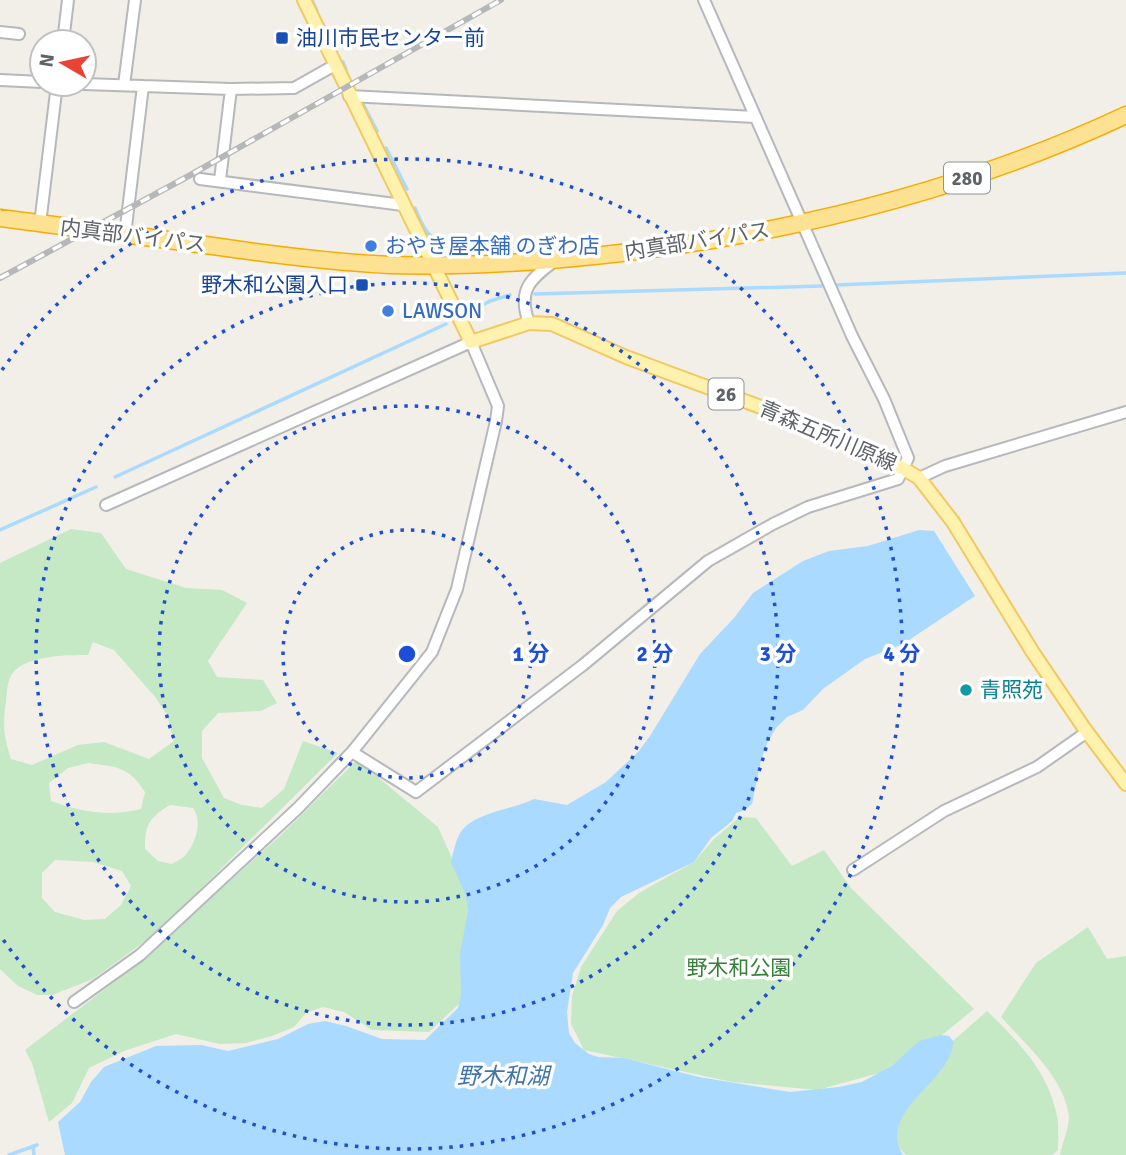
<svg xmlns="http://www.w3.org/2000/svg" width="1126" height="1155" font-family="Signika,'Noto Sans JP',sans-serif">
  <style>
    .green { fill: #c5e8c5; fill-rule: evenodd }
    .water { fill: #aadaff }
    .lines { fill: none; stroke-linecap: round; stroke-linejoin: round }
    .stream { stroke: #aadaff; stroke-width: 3.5 }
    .minor-casing { stroke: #b5b8bc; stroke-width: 14 }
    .major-casing { stroke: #f2c960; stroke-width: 16 }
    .highway-casing { stroke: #f9ab00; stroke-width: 19 }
    .minor { stroke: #fff; stroke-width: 10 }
    .major { stroke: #fff2af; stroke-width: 12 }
    .highway { stroke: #fde293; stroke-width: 16 }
    .rail-casing { stroke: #b6b7b8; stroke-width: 6 }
    .rail { stroke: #fff; stroke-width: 3.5; stroke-dasharray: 10; stroke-linecap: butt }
    .ring { fill: none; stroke: #1d4ed8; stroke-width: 3.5; stroke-dasharray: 3.5 7 }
    .transit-dot { fill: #1a4fb4; stroke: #fff; stroke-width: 2.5 }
    .shop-dot { fill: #3f7fe0; stroke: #fff; stroke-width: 2.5 }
    .culture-dot { fill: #0f9aa8; stroke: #fff; stroke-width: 2.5 }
    .labels { text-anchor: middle; stroke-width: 7; stroke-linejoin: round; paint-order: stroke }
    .shield { fill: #fff; stroke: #8f9295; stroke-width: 2 }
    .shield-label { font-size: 19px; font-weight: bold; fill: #5f6368 }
    .transit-label { font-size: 21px; fill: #164399; stroke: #fff; text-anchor: start }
    .street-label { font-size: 21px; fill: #5f6368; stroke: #fff }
    .shop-label { font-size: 21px; fill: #366cbe; stroke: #fff; text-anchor: start }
    .culture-label { font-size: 21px; fill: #0d838f; stroke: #fff; text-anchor: start }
    .park-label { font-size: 21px; fill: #348238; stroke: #fff }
    .water-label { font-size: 23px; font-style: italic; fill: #4174aa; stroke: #fff }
    .centre { fill: #1d4ed8; stroke: #fff; stroke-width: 3.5 }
    .ring-label { font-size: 21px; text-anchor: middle; font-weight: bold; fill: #1d4ed8; stroke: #fff; stroke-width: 7; stroke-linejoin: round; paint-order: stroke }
  </style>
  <rect width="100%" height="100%" fill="#f1efe8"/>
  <path class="green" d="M71,529l30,4 25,36 60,19 36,2 25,13 -39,58 9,16 46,3 14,23 -16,8 -43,2 -16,18v27l22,40 18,7 20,3 22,-19 19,-48 35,12 -182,180 -63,46 -41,16h-15l-19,-9 -18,-17v-406zM93,642l21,8 42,48 11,17 7,26 -25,18 -45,-17 -26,3 -46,20 -21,-6c-8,-25 -8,-33 -5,-58 1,-8 1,-20 6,-27 13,-19 56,-19 76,-19zM88,763c28,4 41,3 57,29l-4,17c-32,8 -60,3 -90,-8l-2,-18 19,-15zM170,805l23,3c9,12 4,33 -6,45 -3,5 -10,8 -15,11l-14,-3 -13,-12c0,-25 4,-31 25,-44zM55,860l38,2 29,9 9,15 -10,19 -16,14 -21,1 -29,-8 -13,-14v-25z
    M357,760l81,67 34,76 -10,98 -33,31 -57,-2 -28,-18 -21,-5 -17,6 -12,14 -22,9 -26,7 -26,1 -44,-10 -52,17 -35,17 -17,35 -23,19 -17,-59 -7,-13 113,-86 144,-130z
    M740,817l16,1 36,48 32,-16 27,38 123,121 -32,26 -63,38 -62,17 -85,-8 -148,-32 -13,-26 1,-28 9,-29 36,-56 22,-18 55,-31 20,-23z
    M1088,927l19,32 19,-3v199h-66c2,-11 9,-27 9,-38 -4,-39 -44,-73 -68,-100l35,-54z
    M987,1011c31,30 61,60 70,105 2,11 1,23 1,34l-6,5h-146l-9,-9 -10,-20 35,-36 31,-49z"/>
  <path class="water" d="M919,530l15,1 41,65 -72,48 -38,15 -42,30 -20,21 -16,7 -11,11 -9,15 -6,17 -9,44 -7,6 -9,3 -4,8 -21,17 -17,24 -73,35 -11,11 -7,17 -30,48 -6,39 2,21 6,10 14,11 9,3 25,1 76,19 91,15 49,-5 23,-5 31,-17 26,-24 23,-6 7,1 4,5c1,39 -78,70 -50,114h-838l-7,-33 22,-20 11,-20 13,-15 52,-21 45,-1 27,6 50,-12 30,-15 17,-3 21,5 36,13 43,1 33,-32 3,-13 -1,-41 8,-43 -2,-15 -15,-34c2,-8 4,-19 8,-27 12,-23 54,-25 75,-36l33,6 39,-23 33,-31 11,-15 50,-82 34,-36 19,-25 50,-32 26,-10 39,-5z"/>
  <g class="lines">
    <path class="stream" d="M312,0l5,11
      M328,32l8,15
      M343,62l3,8
      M362,102l15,29
      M386,148l21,41
      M415,208c4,9 8,22 17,29 13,10 53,4 71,3
      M836,285l290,-12
      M535,294l287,-8
      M472,311l18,-10 20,-6
      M115,477l331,-153
      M0,530l96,-43
      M33,1146l1,9
      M9,1155l28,-10"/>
    <g class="minor-casing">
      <path id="minor" d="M0,32l19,2
        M63,42l5,-42
        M0,80l42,2
        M84,84l147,5 63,-1 41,-23
        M124,85l11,-85
        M349,96l406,21
        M200,179l203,26
        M220,180l11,-91
        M40,224l17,-140
        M125,235l18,-149
        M529,323c-12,-33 1,-44 27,-63
        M919,478l26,-12 181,-54
        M352,752l64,40 167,-127 125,-104 65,-37 35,-17 90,-28 10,-21 -24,-59 -32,-63 -148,-336
        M853,870l91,-59 93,-44 50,-35
        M74,1002l66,-47 158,-147 54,-56 80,-100 25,-63 39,-168 2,-15 -27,-64 -365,163"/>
    </g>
    <g class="major-casing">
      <path id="major" d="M304,0l167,342 58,-19 23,1 74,33 178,66 44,23 56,23 15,9 34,44 79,129 52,77 42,56"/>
    </g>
    <g class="highway-casing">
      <path id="highway" d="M0,218c69,9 138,18 206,27 61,9 123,17 184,20 78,2 154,-3 231,-12 175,-21 345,-63 505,-138"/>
    </g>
    <use href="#minor" class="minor"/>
    <use href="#major" class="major"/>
    <use href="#highway" class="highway"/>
    <g class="rail-casing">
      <path id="rail" d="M0,278l185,-100 316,-178"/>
    </g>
    <use href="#rail" class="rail"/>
  </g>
  <g class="ring">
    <circle cx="407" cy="654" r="124"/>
    <circle cx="407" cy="654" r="248"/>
    <circle cx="407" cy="654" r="371"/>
    <path d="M2 370A495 495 0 1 1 2 938"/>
  </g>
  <g class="transit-dot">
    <rect x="275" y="31" width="14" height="14" rx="3.5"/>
    <rect x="355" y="278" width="14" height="14" rx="3.5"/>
  </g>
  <g class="shop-dot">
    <circle cx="371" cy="246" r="7"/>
    <circle cx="388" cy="311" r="7"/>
  </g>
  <circle class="culture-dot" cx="966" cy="690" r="7"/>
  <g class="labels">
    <g class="shield">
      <rect x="944" y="162.5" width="46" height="31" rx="5"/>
      <rect x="708.5" y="378.5" width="35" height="31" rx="5"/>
    </g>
    <g class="shield-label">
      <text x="967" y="185">280</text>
      <text x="726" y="401">26</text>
    </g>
    <g class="transit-label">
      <text x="296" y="45">油川市民センター前</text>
      <text x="348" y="292" text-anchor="end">野木和公園入口</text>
    </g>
    <g class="street-label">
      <text transform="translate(133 236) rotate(7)" y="7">内真部バイパス</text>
      <text transform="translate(697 241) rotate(-9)" y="7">内真部バイパス</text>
      <text transform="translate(828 436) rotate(23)" y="7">青森五所川原線</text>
    </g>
    <g class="shop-label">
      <text x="385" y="253">おやき屋本舗 のぎわ店</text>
      <text x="402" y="318">LAWSON</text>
    </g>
    <g class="culture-label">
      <text x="980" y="697">青照苑</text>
    </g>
    <g class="park-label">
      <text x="739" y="975">野木和公園</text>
    </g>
    <g class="water-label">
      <text x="503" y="1084">野木和湖</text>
    </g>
  </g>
  <circle cx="407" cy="654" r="10" class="centre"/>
  <g class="ring-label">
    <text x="531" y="661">1 分</text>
    <text x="655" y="661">2 分</text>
    <text x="778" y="661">3 分</text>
    <text x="902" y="661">4 分</text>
  </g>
  <g transform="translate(63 63) rotate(279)"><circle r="33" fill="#ffffff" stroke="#bfc1c3" stroke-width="2"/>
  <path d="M0-5L12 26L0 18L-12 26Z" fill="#ea4335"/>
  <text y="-10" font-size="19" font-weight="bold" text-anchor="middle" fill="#5f6368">N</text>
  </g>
</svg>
